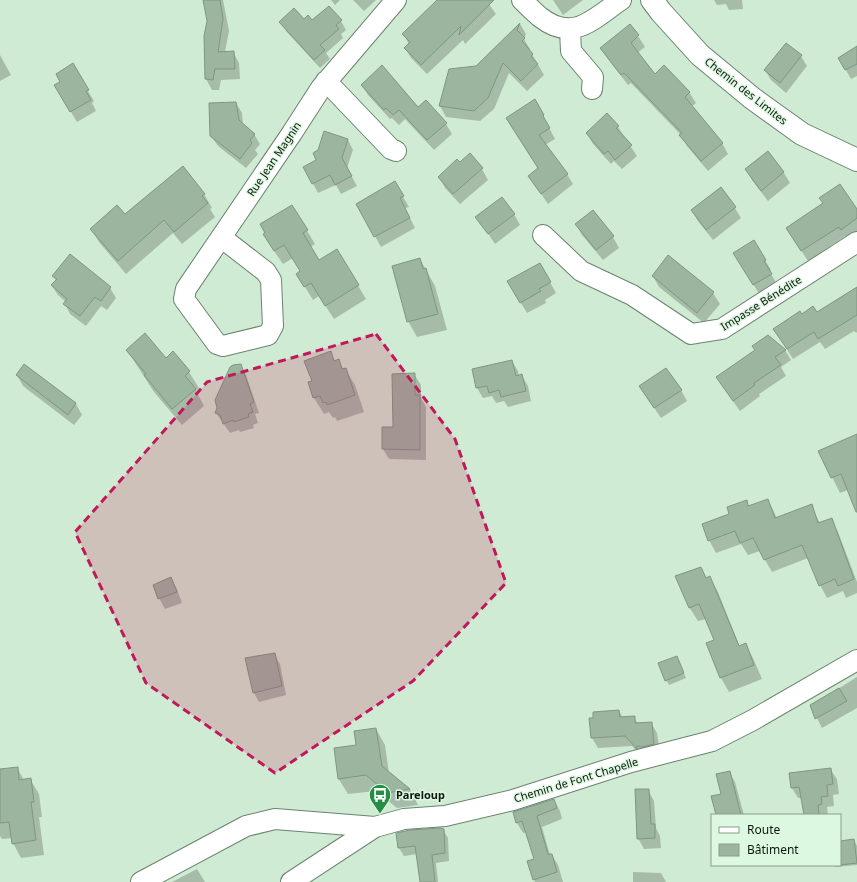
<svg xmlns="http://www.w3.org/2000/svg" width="857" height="882" font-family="'Noto Sans',sans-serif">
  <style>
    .shadow { fill: #0003 }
    .building { fill: #9cb59f; stroke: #7e9781 }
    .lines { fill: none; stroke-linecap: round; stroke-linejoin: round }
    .street-casing { stroke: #6a836e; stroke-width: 22 }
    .secondary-casing { stroke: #6a836e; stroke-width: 24 }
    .street { stroke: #fff; stroke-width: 20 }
    .secondary { stroke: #fff; stroke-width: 22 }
    .marked { fill: #c2185b; fill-opacity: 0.2; stroke: #c2185b; stroke-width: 3; stroke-dasharray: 8 5; stroke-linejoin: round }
    .labels { text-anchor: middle; stroke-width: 3; stroke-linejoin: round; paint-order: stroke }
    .street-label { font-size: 11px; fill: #0e170f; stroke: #ddf8e0 }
    .poi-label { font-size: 11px; font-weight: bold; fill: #0e170f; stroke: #ddf8e0; text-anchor: start }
  </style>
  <rect width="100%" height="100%" fill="#d0ebd3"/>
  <path class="shadow" d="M204,0h19l6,31 -4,21h8l6,11 1,16 -19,1 -2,10h-7l-6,-11 2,-58z
    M331,0h9l-5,5z
    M353,0h23l-12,11z
    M438,0h48l10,14 -31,30 -2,-4 -36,34 -16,-16 -6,-10 4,-4 -6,-10z
    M553,0h30l-20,15z
    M714,0h28l1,9 -14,1 -3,-6 -9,1z
    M341,21l5,9 -5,4 2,4 -17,15 4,6 -10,9 -34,-37 -5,-9z
    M520,24l6,10 -2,5 6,10 -1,1 3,4 12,21 -17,16 -18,-18 -15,36 -14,12 -34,-4 -6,-11 36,-39z
    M630,26l8,10 7,11 -8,6 18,23 34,16 7,11 -5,4 31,36 6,11 -20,17 -21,-25 -6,-11 -50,-52 -3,2 -20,-26 -7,-11z
    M857,47v29l-6,3 -12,-21z
    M0,55l11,20 -11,6z
    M801,56l6,10 -21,27 -15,-13 -6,-10z
    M72,65l22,36 -2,2 4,8 -19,11 -22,-37 6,-2z
    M362,85l56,23 7,-7 21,23 6,10 -18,16 -29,-31 -6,6 -7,-7 -2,1 -22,-24z
    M535,101l20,38 -10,6 22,29 6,10 -25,20 -19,-28 9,-7 -25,-41z
    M236,103l6,10 1,13 11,8 6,10 -5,6 3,4 -12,14 -28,-22 -7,-10z
    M618,127l19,29 -15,13 -8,-8 -3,3 -18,-20 -6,-10z
    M348,140l5,10 -6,18 10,18 -16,8 -5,-9 -18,8 -14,-26 13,-7z
    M768,152l16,21 6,10 -22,18 -16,-21 -6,-11z
    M470,154l12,15 6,11 -28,24 -15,-16 -6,-11 20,-14z
    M395,183l14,24 -4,1 10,20 -34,19 -24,-43z
    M204,194l8,14 -2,1 5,8 -33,27 -9,-11 -47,41 -27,-32 -8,-13z
    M292,206l23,38 -5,3 8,14 19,-11 29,49 -32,20 -15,-23 -6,4 -16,-26 4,-2 -8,-14 -10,6 -11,-16z
    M735,208l6,10 -28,22 -15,-19 -6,-11z
    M593,211l20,26 6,11 -16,12 -21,-25 -6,-11z
    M857,211v22l-10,6 -2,-3 -37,25 -15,-23z
    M514,214l6,11 -25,19 -18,-27z
    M70,255l40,33 6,10 -9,12 -6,-4 -15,20 -16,-12 -5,-10 1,-2 -8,-7 -6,-9 4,-5 -3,-5z
    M668,257l45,36 7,11 -16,19 -45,-36 -6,-11z
    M420,259l15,27 12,44 -30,7 -9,-16z
    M765,260l6,10 -2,1 8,13 -17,11 -20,-31z
    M546,275l10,18 -11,7 1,3 -19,10 -19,-31z
    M857,288v44l-1,1 -2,-2 -29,18 -5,-7 -27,17 -19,-30 28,-14 15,-2z
    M127,350l39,9 7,-6 16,19 10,16 -3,3 8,15 -22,19 -28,-33z
    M785,350l6,10 -10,7 5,9 -27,18 1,2 -20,15 -17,-24z
    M330,353l5,8 3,-1 6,10 1,-1 10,16 9,27 -27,9 -2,-4 -2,1 -4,-6 -5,2 -10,-16 -5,-16 4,-1z
    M512,361l6,10 1,5h3l6,10 3,15 -23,6 -4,-6 -8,2 -4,-7 -9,2 -6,-10 -4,-18z
    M25,365l51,39 6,11 -8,10 -51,-39 -6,-11z
    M232,365h8l6,10 13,38 -4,1 3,9 -5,2 1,3 -14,4 -1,-2 -9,3 -14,-20 2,-5 -2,-8z
    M414,374l7,11v13l5,9v53l-37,-1 -6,-10 11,-21z
    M640,387l41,3 6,11 -26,17z
    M857,435v77l-9,-22 -8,3 -21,-42z
    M768,500l9,18 34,-12 9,17 11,-4 7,13 19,50v11l-11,5 -3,-7 -16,7 -7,-13 -12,-27 -36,14 -12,-21 -12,4 -7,-11 -25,9 -7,-13 21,-25 16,-14 3,5z
    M701,569l6,10 3,-1 8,14 22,55 5,-3 8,14 9,21 -33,13 -8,-14 -5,-37 -10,-22 -8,2 -9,-14z
    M171,578l6,11 5,14 -17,6 -6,-11z
    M274,654l6,10 6,31 -27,7 -5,-9z
    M679,662l7,16 -17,7 -3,-5z
    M857,677v31l-35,20 -11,-22z
    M619,711l4,7 11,-1 4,7 13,-1 6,10 3,21 -17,3 -11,-11 -34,2 -6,-10z
    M376,729l9,16 4,28 21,16 8,16 -21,3 -21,-17 -28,3 -10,-16 19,-32z
    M17,768l7,12 6,-1 9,15 3,23h-3l5,38 -23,3 -8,-15 -1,-5 -10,1 -2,-3v-66z
    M830,769l7,10 2,15 -6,1 1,11 -7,1 1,8h-23l-3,-17h-4l-6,-10z
    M729,772l6,10 9,33h-27l5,-21z
    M648,790l6,11 2,27 4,8 1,12 -17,1 -6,-11z
    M554,800l6,11 2,8 -20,8 8,28h2l6,10 5,17h-28l-1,-3 1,-19 -8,-28 -4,1 -6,-10z
    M443,830l5,8 1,23 -13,2 2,19h-17l-3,-28 -14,2 -5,-8z
    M854,840l3,6v19l-21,2 -2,-2h6v-23z
    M197,869l8,13h-33z
    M633,872l28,1 5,9h-33z"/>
  <path class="building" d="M203,0h17l3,19 -5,33 16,-1 1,18h-20l-2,11 -8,-1 -1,-43 3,-15z
    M437,0h57l-35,35 2,-9 -40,39 -17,-17 6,-6 -8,-8z
    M329,6l13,14 -6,5 3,4 -19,16 5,5 -11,10 -35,-38 15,-14 10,11 4,-4 4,5z
    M520,23l-3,7 8,8 -3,3 11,13 -2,2 7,8 -17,17 -18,-18 -15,35 -14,13 -35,-5 10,-37 27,-3z
    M630,24l9,11 -8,8 24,31 9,-9 26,27 -5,5 38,46 -22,18 -22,-26 3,-2 -58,-60 -3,2 -21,-27z
    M786,43l16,12 -22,28 -16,-13z
    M857,46v18l-12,6 -7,-12z
    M73,63l16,27 -3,1 5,9 -21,12 -16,-27 6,-3 -4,-8z
    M382,65l36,42 8,-7 21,23 -20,17 -28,-30 -6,5 -7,-7 -2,2 -23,-25z
    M535,99l9,16 -1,1 7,12 -11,7 29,39 -27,20 -13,-18 10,-8 -32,-50z
    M236,102l3,18 16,14 -5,6 2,3 -12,16 -30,-23 -1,-33z
    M607,113l12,13 -3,2 16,17 -17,15 -7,-9 -4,3 -18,-21z
    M324,131l24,8 -6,19 10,18 -17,9 -5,-10 -18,9 -9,-17 13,-7 -3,-7 5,-3z
    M768,151l16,21 -23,19 -16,-22z
    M470,153l13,15 -30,26 -15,-17 19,-18 3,3z
    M183,166l22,28 -3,2 6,7 -34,29 -10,-12 -46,41 -28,-32 27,-24 8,9z
    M395,181l9,15 -4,2 10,20 -36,19 -18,-33z
    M840,184l17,25v9l-16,12 -2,-3 -38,24 -15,-23 37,-25 -4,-5z
    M721,187l15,20 -30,23 -15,-20z
    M502,197l13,17 -27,20 -13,-17z
    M292,205l16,25 -5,3 16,27 18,-11 22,36 -34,21 -14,-23 -7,4 -8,-13 4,-3 -16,-26 -10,6 -11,-17 2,-1 -5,-9z
    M593,210l21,26 -18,14 -21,-26z
    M754,240l12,20 -2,1 8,13 -19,11 -20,-32z
    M70,254l41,33 -10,14 -6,-4 -15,19 -17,-12 4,-5 -16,-14 6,-6 -5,-3z
    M668,255l46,37 -17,21 -45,-37z
    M420,258l3,11 3,-1 12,46 -31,8 -15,-56z
    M540,263l11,19 -12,7 2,2 -21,12 -13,-22z
    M857,287v28l-39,24 -4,-7 -27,17 -14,-20 27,-18 2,3 11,-8 4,6z
    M145,333l21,25 7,-7 17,20 -5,5 11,13 -24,20 -28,-34 2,-1 -20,-24z
    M768,335l18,15 -11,7 6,8 -27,18 1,2 -22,16 -17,-24 39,-27 -3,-4z
    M331,351l3,10 5,-2 3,10 4,-1 9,27 -28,10 -1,-3 -3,1 -3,-7 -7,2 -5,-16 4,-1 -8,-20z
    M512,360l4,16 6,-2 4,17 -25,6 -2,-7 -10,3 -2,-7 -11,2 -4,-19z
    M24,364l52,39 -8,12 -52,-40z
    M241,364l13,38 -4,2 3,8 -5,2 1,3 -15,5 -1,-2 -10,4 -3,-9 -5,-2 2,-5 -2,-8 15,-33 3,-2z
    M666,368l16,22 -28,18 -15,-22z
    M415,373v22h5v55l-38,-1v-22h11l-1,-53z
    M857,434v78h-1l-15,-38 -10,4 -13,-27z
    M768,499l7,19 37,-14 6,19 14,-5 22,61 -16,7 -3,-7 -16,7 -17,-41 -38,15 -11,-22 -13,5 -5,-12 -27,10 -6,-17 27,-10 -2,-7 20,-7 1,6z
    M701,567l5,11 4,-2 29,70 7,-3 8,22 -34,13 -14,-35 8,-3 -15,-36 -10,4 -14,-32z
    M171,577l6,15 -19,7 -5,-14z
    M275,653l7,33 -29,7 -8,-35z
    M677,656l7,17 -19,8 -7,-18z
    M839,688l8,13 -32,18 -5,-14z
    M619,710l1,7 15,-1v7l17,-1 2,22 -12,3 -5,-1v3l-12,-13 -34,2 -2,-20h4v-6z
    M376,728l6,38 28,23 -23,4 -21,-18 -28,4 -4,-31 22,-3 -2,-14z
    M18,767l1,13 12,-2 3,24h-3l5,38 -24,4 -3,-22 -9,1v-54z
    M831,768l2,16 -6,1 1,11 -7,1 1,7 -4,1 1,10h-15l-5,-28 -8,1 -2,-15z
    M730,771l11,44h-25l-5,-19 10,-2 -5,-20z
    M635,789h14l2,35h4v14l-18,1z
    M554,799l3,9 -20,8 11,38h4l5,18 -24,8 -6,-19 7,-2 -12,-38 -6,2 -3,-11z
    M441,828l3,1 1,24 -13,2 3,27h-15l-5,-36 -17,2 -2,-15 14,-3z
    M854,839l3,24 -17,2v-24z"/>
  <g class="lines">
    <g class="street-casing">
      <path id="street" d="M522,0c6,6 12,12 18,17 33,26 53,2 81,-17
        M570,30l1,21 22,26 -1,12
        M326,81l65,68 5,2
        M543,235l38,36 51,24 59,39 31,-5 135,-87
        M222,238l44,34 5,8 2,46 -5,9 -45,11 -6,-2 -33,-45 2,-10 106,-156 29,-45 75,-88
        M141,882l105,-56 29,-7 100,8
        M291,882l84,-55 29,-8 41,-3 68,-16 118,-38 81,-21 41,-21 104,-60"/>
    </g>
    <g class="secondary-casing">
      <path id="secondary" d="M652,0l9,12 39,43 52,43 50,36 55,26"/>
    </g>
    <use href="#street" class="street"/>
    <use href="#secondary" class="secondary"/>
  </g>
  <path class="marked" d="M376,334l79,105 51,144 -93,98 -138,92 -129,-90 -71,-151 132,-150z"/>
  <defs>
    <g id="bus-pin" transform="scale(1.15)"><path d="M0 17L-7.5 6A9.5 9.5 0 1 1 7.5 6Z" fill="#268d44" stroke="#ddf8e0"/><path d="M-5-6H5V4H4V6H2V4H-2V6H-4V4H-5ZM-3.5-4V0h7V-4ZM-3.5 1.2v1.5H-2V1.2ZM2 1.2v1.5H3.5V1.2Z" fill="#fff"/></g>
  </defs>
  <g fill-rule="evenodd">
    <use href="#bus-pin" x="380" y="795"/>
  </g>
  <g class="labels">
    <g class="street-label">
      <text transform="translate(746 91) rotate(38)" y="4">Chemin des Limites</text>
      <text transform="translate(274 159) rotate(-56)" y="4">Rue Jean Magnin</text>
      <text transform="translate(761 303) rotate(-32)" y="4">Impasse Bénédite</text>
      <text transform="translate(576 780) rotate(-17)" y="4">Chemin de Font Chapelle</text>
    </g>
    <g class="poi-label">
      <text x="396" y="799">Pareloup</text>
    </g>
  </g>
  <rect x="711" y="814" width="130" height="52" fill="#ddf8e0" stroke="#8a9e8c"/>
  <rect x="719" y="827" width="20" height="6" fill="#ffffff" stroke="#8a9e8c"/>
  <text x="747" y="834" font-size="12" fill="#0e170f">Route</text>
  <rect x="719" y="844" width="20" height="12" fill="#9cb59f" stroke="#8a9e8c"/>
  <text x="747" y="854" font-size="12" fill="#0e170f">Bâtiment</text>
</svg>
